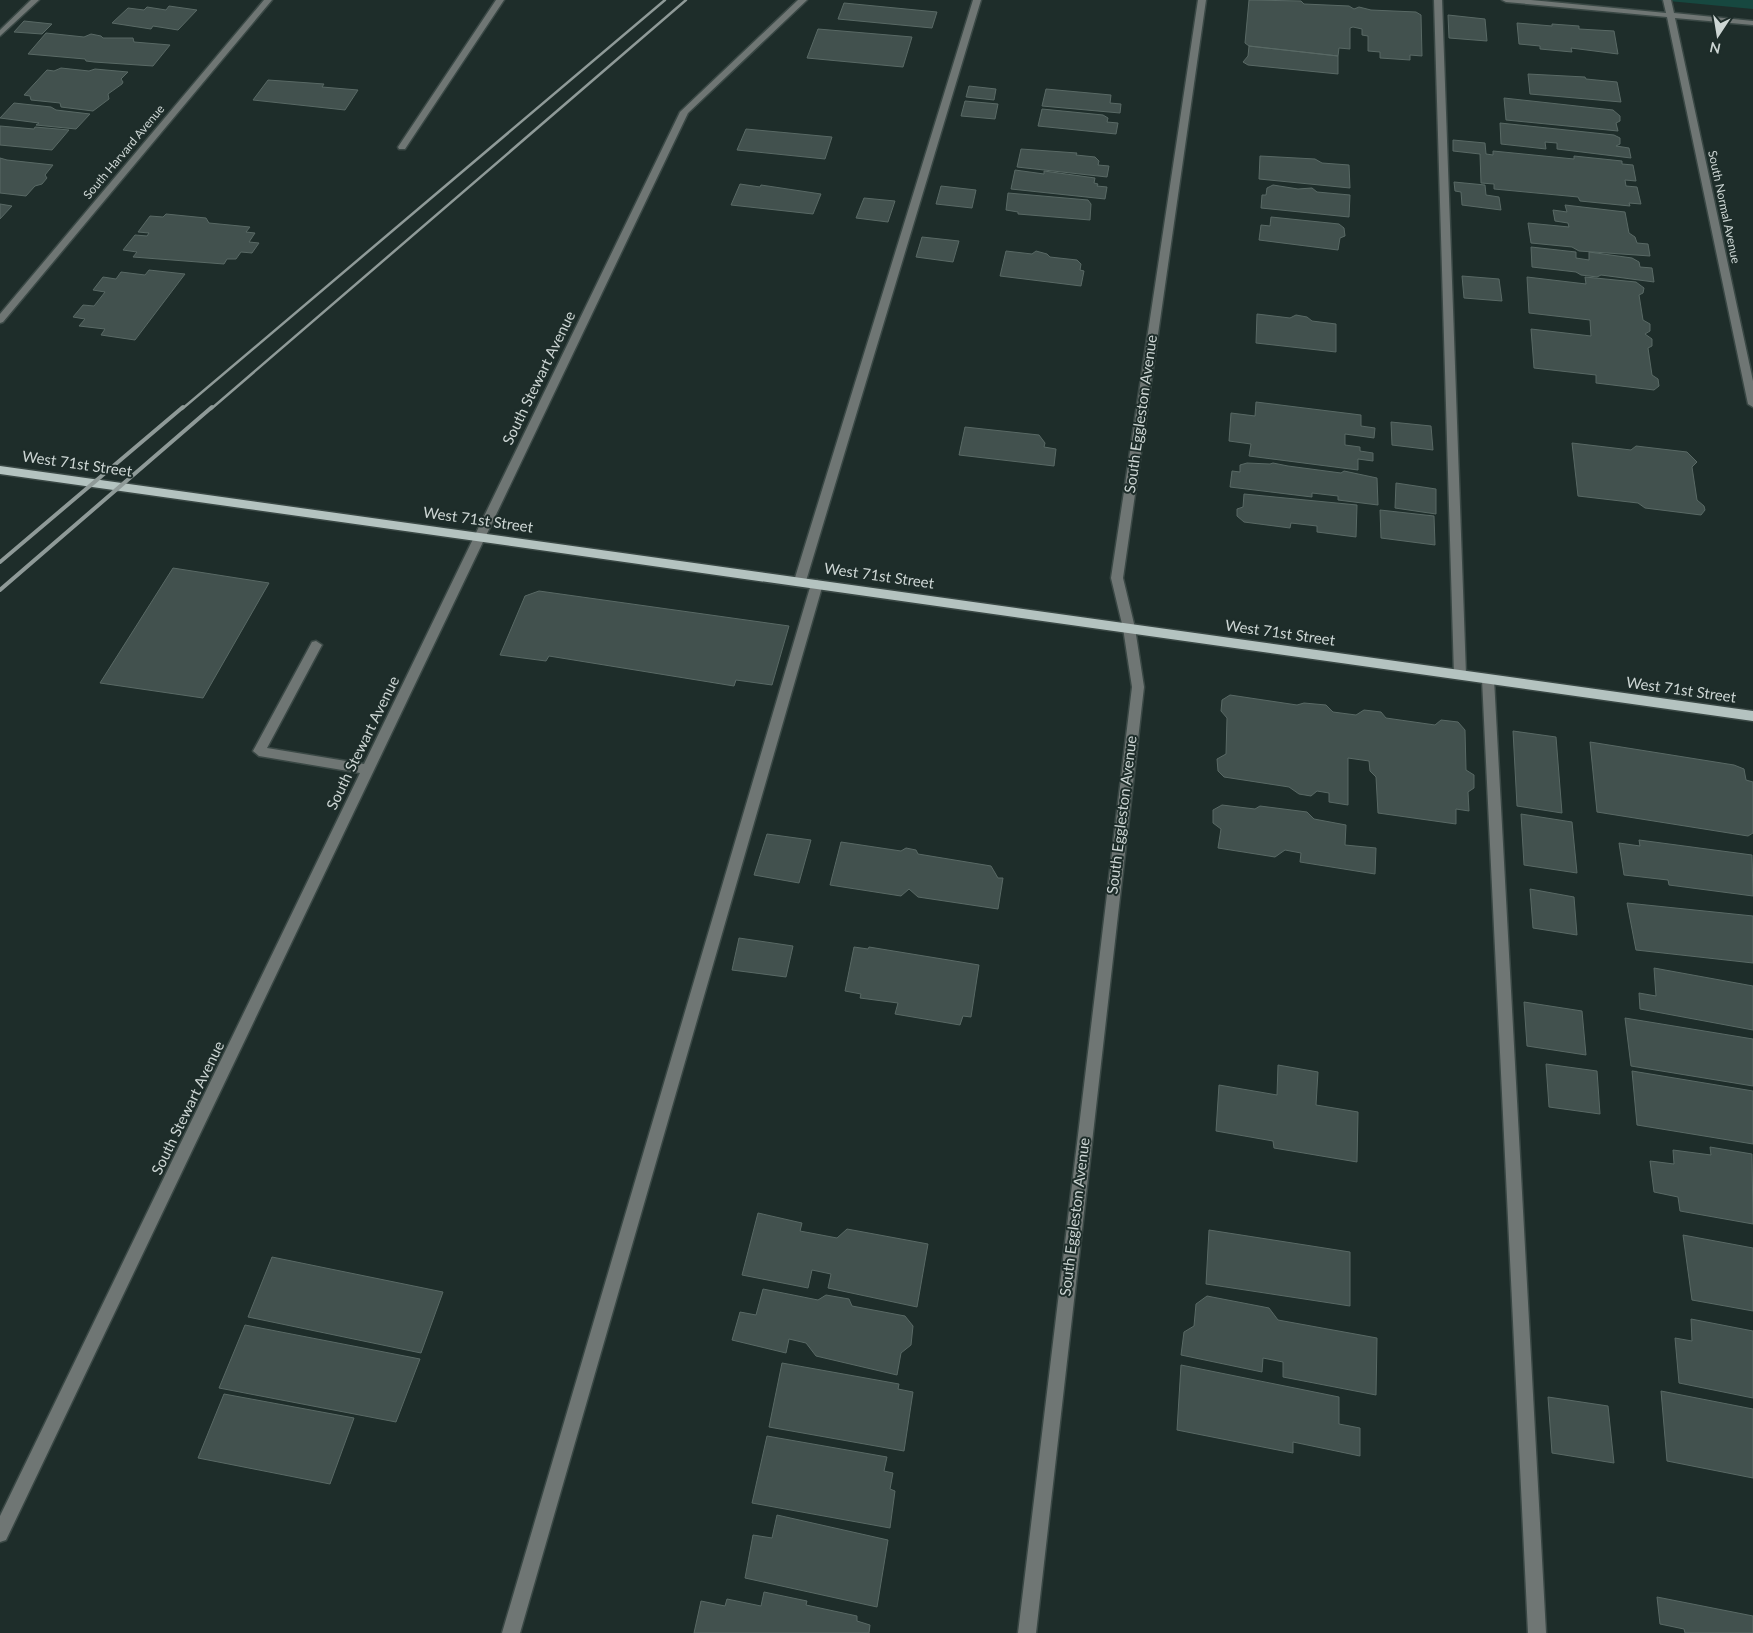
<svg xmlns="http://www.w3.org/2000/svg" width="1753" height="1633" font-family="Lato,sans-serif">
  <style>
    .green { fill: #174840 }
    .building { fill: #42514e; stroke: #596965 }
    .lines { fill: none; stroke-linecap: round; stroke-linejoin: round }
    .minor-casing { stroke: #3a4845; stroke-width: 3 }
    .major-casing { stroke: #3a4845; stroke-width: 3 }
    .minor { fill: #6f7674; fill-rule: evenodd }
    .major { fill: #b4c3c0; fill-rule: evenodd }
    .rail-far1 { stroke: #8f9a98; stroke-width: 2.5 }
    .rail { stroke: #8f9a98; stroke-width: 4 }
    .labels { text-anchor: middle; stroke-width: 4; stroke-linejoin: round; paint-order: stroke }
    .far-street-label { font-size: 12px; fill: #cdd6d4; stroke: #1e2d2a }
    .street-label { font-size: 15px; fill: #cdd6d4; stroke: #1e2d2a }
  </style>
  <rect width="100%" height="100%" fill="#1e2d2a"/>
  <path class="green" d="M1658,0h95v9z"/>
  <path class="building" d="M1249,0l52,1 3,3 45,2 5,3 5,-2 12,3 45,2 5,3 1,41 -12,-1v5l-30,-2v-6l-12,-1v-15l-6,-1v-6l-9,-2 -3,1v21l-11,-1 -1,8 -89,-10 -4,-3z
    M844,3l93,9 -5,16 -94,-9z
    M169,6l28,4 -19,20 -25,-4 -2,3 -39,-6 16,-15 16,2 3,-3 19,3z
    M1448,15l37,4 2,22 -38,-3z
    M24,21l28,3 -10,10 -28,-2z
    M1517,23l35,3v-2l27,2v3l35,2 4,23 -47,-6 1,4 -32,-3v-3l-21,-2z
    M818,29l94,8 -9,30 -96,-9z
    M46,33l38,4 7,-3 10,2 2,2h30l1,4 36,3 -17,21 -59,-4 -8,-1 -1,-2 -57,-5z
    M1249,46l89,10v18l-90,-9 -5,-3 5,-6z
    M61,68l28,3 6,-2 33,3 -7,7 2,3 -1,2 -14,10 1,5 -16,12 -32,-4 -1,-4 -29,-3 -1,-4 -6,-1 23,-25 7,1z
    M1528,74l57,3 1,2 31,3 4,20 -91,-8z
    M268,80l56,4 -2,3 36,3 -13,20 -92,-10z
    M969,86l27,3 -2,11 -28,-3z
    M1046,89l65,6 -1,8 11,1 -1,9 -78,-7z
    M1504,98l109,12 7,6v5l-4,2 2,8 -112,-11z
    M965,101l33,3 -3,15 -34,-3z
    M14,103l37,4 5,3 34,4 -14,15 -40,-4 3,-2 -39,-5z
    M1042,109l61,6 5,3 -1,4 11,1 -2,11 -78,-8z
    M1500,123l114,12 6,3v6l-4,2 13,2 2,10 -74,-9v-6l-12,-1 1,7 -45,-5z
    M0,126l34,3 1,-2 34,3 -17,20 -52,-5z
    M746,129l86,8 -7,22 -88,-9z
    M1453,140l32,3 1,11 7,1v-4l81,8v-3l48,5v3l11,1 3,16 -11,-1 1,6 11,1 4,17 -12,-1 1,3 -50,-5 -2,-4 -84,-8v-5l-13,-1 -1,-29 -27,-3z
    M1021,149l56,4 -1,2 19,2 4,4 -1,4 11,1 -2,11 -90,-10z
    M1260,156l55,3 7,4 27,2 1,23 -91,-9z
    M0,158l7,2 46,5 -8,10 2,3 -5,6 -7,2 -9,10 -26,-3z
    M1015,170l29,4v-3l51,7 -1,5 4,1 -1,2 10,1 -2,12 -94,-10z
    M1454,182l31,3 1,10 13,2 2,13 -39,-5 -1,-13 -6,-1z
    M740,184l20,3 1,-2 60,9 -8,20 -82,-9z
    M1273,185l25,4 14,-1 5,4 33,3 -1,22 -88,-9 1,-13h4l1,-7z
    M941,186l35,4 -4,18 -36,-4z
    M1008,193l80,7 3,4 -1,16 -72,-6v-2l-12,-2z
    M864,198l31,3 -7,21 -32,-4z
    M0,204l12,2 -12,13z
    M1565,205l60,7 4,21 6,4 2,6 11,1 2,12 -71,-5 -7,-4 -41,-4 -3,-20 41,4 -1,-4 -13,-2 -2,-11 14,2z
    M166,214l40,4 3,5 41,4 -4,5 9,1 -6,9 10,1 -7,10 -11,-1 -5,7h-9l-3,5 -91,-7 4,-5 -14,-2 12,-15 12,1 2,-3 -11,-1 12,-16 13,1z
    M1271,217l68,7 5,4 1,8 -5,2 -2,12 -79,-10 2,-15 9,1z
    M922,237l37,4 -6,21 -37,-5z
    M1531,247l45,5v6l13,2v-8l43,6 7,4 1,5 12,1 2,14 -53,-7 -4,2 -16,-2 -5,-3 -44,-5z
    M1006,251l26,3 4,-3 11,3 3,3 27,3 4,4 -1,6 4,1 -3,15 -81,-10z
    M149,270l36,4 -50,66 -34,-5 4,-6 -26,-3 6,-7 -12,-2 10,-12 11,1 11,-14 -12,-2 10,-13 13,2 5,-7 24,3z
    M1462,276l37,3 3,22 -38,-3z
    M1527,277l59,7 -1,-7 51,5 8,6 -1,5 -4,2 4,25 7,4v7l-5,3 7,5v7l-4,2 4,27 6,4 1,7 -5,4 -58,-7v-8l-62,-7 -3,-39 60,7 -1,-16 -61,-7z
    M1257,314l33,4 6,-3 11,2 5,4 24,3v28l-80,-9z
    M1256,402l105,13v11l14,2 -1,10 -29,-4v11l15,2v4l13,2v8l-15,-2v11l-109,-14 2,-12 -22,-3 2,-28 24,3z
    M1391,422l40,4 2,24 -41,-5z
    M965,427l74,8 6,8 -1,4 12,2 -2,17 -95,-11z
    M1572,443l59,7 5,-4 51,6 10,10 -5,5 5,33 7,6 1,4 -4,5 -56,-7 -7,-5 -60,-7z
    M1247,463l23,1 3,-1 15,3 53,7 3,-2 33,7 1,27 -40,-5v-4l-26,-3v4l-82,-10 2,-16 8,1v-7z
    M1396,483l40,6v25l-41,-6z
    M1244,494l113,11 -1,32 -39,-5v-6l-26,-3 -1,5 -46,-6 -7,-6v-7l6,-2z
    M1380,510l54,6 1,29 -54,-7z
    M173,568l96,15 -66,115 -103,-15z
    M539,591l250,35 -17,59 -36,-5 -2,6 -185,-30 -3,5 -46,-6 25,-59z
    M1230,695l67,10 7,-2 22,2 7,7 23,3 8,-5 17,2 5,6 49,7 6,-5 17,2 7,8 1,40 8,5v13l-6,4 1,19 -13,-2v15l-78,-11 -2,-36 -6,-6 -1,-10 -21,-3v47l-19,-3v-9l-12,-2 -6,5 -12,-2 -10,-7 -65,-10 -6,-6 -1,-12 9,-5 1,-36 -6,-7 1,-11z
    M1513,731l43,6 6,76 -45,-7z
    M1590,742l144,23 10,4 2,11 7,2v51l-5,3 -151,-24z
    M1222,805l33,4 5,-3 47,6 7,7 32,6 -1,20 31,3 -1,26 -75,-12 1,-9 -16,-3 -10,7 -57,-9 3,-19 -8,-6v-13z
    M1521,814l51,8 5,51 -53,-8z
    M767,834l44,6 -12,43 -45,-8z
    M1639,840l113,15 1,41 -84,-11 -1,-5 -44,-5 -5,-32 21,3z
    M841,842l60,9 5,-3 10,2 2,4 73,12 7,12h5l-5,31 -80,-12 -9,-8 -8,7 -71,-11z
    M1530,889l44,8 3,38 -44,-7z
    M1627,903l126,13v47l-117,-13z
    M739,938l54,8 -7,31 -54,-7z
    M854,947l14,2 1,-2 110,18 -8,52 -8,-1 -3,9 -65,-11 3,-11 -38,-5 1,-4 -16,-3z
    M1654,968l99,18v44l-113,-21 -1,-16 17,3z
    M1524,1002l58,9 4,44 -59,-9z
    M1625,1018l128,21v47l-122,-20z
    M1546,1064l51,7 3,43 -51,-7z
    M1278,1065l40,7 -2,33 42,7 -1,50 -83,-14 -1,-7 -57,-10 3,-46 58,10z
    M1632,1071l121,20v53l-116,-19z
    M1710,1147l42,7 1,70 -73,-13 -2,-14 -24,-5 -4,-31 24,3 -1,-14 38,5z
    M758,1213l44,10 -2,8 37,7 10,-9 81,15 -11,63 -89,-19 3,-14 -19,-4 -4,18 -66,-13z
    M1209,1230l141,22v54l-144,-22z
    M1683,1235l70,13v63l-61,-11z
    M272,1257l171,35 -22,61 -173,-36z
    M763,1289l55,11 8,-5 23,4 3,7 53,10 8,10 -2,19 -10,8 -4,22 -81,-19 -10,-13 -17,-4 -3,14 -54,-13 8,-28 16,3z
    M1207,1296l62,12 9,12 99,18 -1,57 -93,-18v-15l-20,-4 -1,14 -81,-17 3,-23 10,-6 2,-22z
    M1691,1319l62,12v67l-74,-15 -4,-45 17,3z
    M245,1325l175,34 -24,63 -177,-34z
    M782,1363l117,21 -1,5 15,3 -9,59 -135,-24z
    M1181,1365l158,32v27l21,4v28l-67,-14v11l-116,-23z
    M1661,1391l92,18v69l-86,-17z
    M224,1394l130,24 -24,66 -132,-26z
    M1548,1397l60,9 6,57 -62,-10z
    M767,1436l120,21 -3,14 9,2 -3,16 5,2 -5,37 -138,-25z
    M777,1515l111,25 -11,67 -132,-29 8,-43 19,3z
    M764,1592l43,9 -1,4 51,11v5l13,4 -1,8h-175l7,-32 24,5 2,-7 34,7z
    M1657,1597l96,19v17h-68l-1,-4 -24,-5z"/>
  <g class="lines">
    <g class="minor-casing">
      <path id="minor" d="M31,0h8l-39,36v-6z
        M264,0h8l-269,322 -3,1v-9z
        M496,0h8l-99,149h-6l-1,-2z
        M798,0h9l-119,113 -682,1427 -6,2v-26l360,-743 -101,-17 -6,-5 59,-109 4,-1 6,4 -55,103 97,16 316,-652z
        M973,0h8l-175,581 -6,4 -6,-4z
        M1198,0h8l-83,578 12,50 9,59 -108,946h-18l114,-946 -9,-59 -12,-50z
        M1434,0h8l24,675 -6,4 -6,-4z
        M1502,0h29l135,13 -3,-13h8l3,13 79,8v4l-78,-7 78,363v26l-5,-3 -81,-387 -161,-15z
        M817,580l6,4 -303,1049h-18l309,-1049z
        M1488,675l6,4 52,954h-18l-46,-954z"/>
    </g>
    <g class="major-casing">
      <path id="major" d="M0,466l1753,245v10l-1753,-247z"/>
    </g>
    <use href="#minor" class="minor"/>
    <use href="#major" class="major"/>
    <path class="rail-far1" d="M182,409l483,-409
      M211,409l475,-409"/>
    <path class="rail" d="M0,562l183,-155
      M0,590l212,-183"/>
  </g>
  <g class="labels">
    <g class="far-street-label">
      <text transform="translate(124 152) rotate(-50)" y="4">South Harvard Avenue</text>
      <text transform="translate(1724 207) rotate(78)" y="4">South Normal Avenue</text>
    </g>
    <g class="street-label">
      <text transform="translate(539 378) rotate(-64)" y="5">South Stewart Avenue</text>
      <text transform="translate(1141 414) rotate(-82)" y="5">South Eggleston Avenue</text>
      <text transform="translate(77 464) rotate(8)" y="5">West 71st Street</text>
      <text transform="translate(478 520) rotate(8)" y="5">West 71st Street</text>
      <text transform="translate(879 576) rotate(8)" y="5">West 71st Street</text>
      <text transform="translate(1280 633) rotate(8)" y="5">West 71st Street</text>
      <text transform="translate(1681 690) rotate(8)" y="5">West 71st Street</text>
      <text transform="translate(363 743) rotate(-64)" y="5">South Stewart Avenue</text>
      <text transform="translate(1122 815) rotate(-83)" y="5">South Eggleston Avenue</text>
      <text transform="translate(188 1108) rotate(-64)" y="5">South Stewart Avenue</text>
      <text transform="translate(1075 1217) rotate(-83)" y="5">South Eggleston Avenue</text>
    </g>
  </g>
  <g transform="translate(1718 35) rotate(192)" stroke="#1e2d2a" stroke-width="4" paint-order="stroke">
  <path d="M0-4L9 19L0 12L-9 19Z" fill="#cdd6d4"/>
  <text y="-8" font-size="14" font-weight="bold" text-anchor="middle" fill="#cdd6d4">N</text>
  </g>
</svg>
